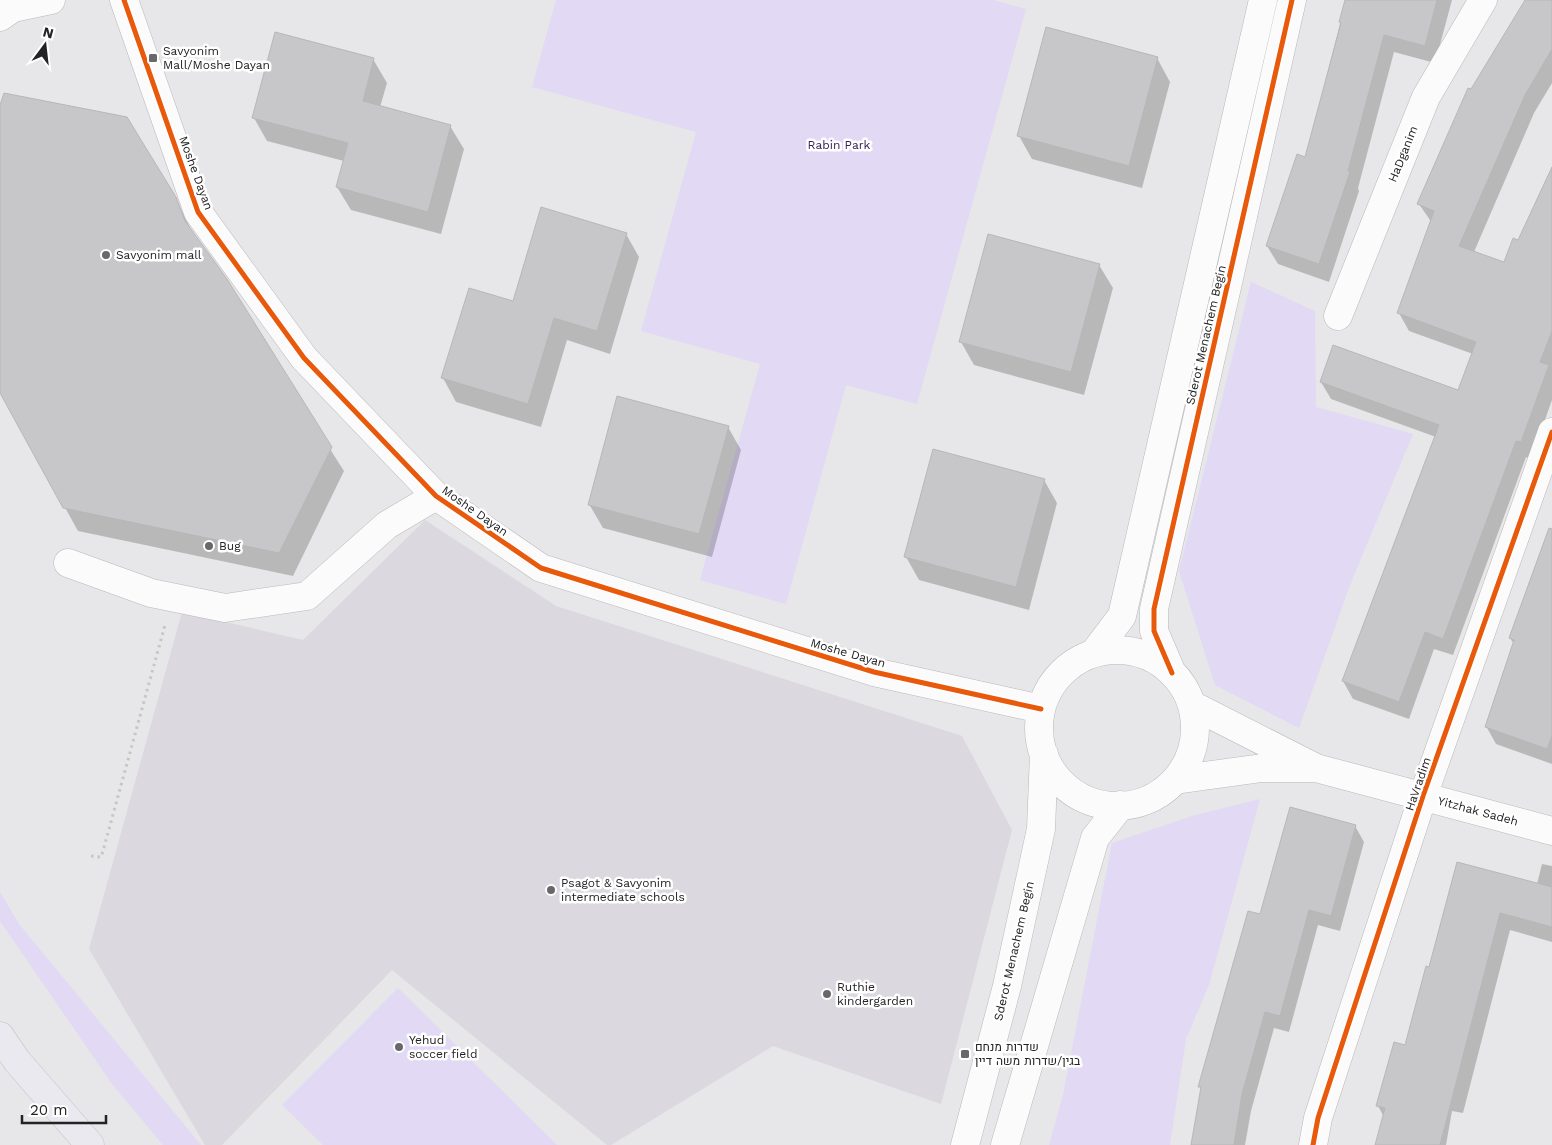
<svg xmlns="http://www.w3.org/2000/svg" width="1552" height="1145" font-family="'Work Sans',Heebo,sans-serif">
  <style>
    .built { fill: #dbd8df }
    .green { fill: #e2d9f4 }
    .shadow { fill: #0003 }
    .building { fill: #c7c6c8; stroke: #b7b6b8 }
    .lines { fill: none; stroke-linecap: round; stroke-linejoin: round }
    .minor-casing { stroke: #b9b8ba; stroke-width: 29 }
    .major-casing { stroke: #c2c2c3; stroke-width: 29 }
    .path { stroke: #c6c6c7; stroke-width: 3; stroke-dasharray: 2.5 4; stroke-linecap: butt }
    .minor { stroke: #fbfbfc; stroke-width: 28 }
    .major { stroke: #eae9ef; stroke-width: 28 }
    .cycleway-casing { stroke: #fff; stroke-width: 8 }
    .cycleway { stroke: #e8590c; stroke-width: 5 }
    .poi-dot { fill: #686769; stroke: #fff; stroke-width: 2 }
    .labels { text-anchor: middle; stroke-width: 5; stroke-linejoin: round; paint-order: stroke }
    .poi-label { font-size: 12px; fill: #232224; stroke: #fff; text-anchor: start }
    .park-label { font-size: 12px; fill: #372057; stroke: #fff }
    .street-label { font-size: 12px; fill: #232224; stroke: #fff }
  </style>
  <rect width="100%" height="100%" fill="#e7e6e8"/>
  <path class="built" d="M425,520l131,86 406,130 50,94 -71,274 -168,-58 -162,99h-4l-215,-175 -170,175h-17l-116,-196 93,-337 121,28z"/>
  <path class="green" d="M556,0h437l33,9 -109,395 -71,-19 -60,219 -86,-24 60,-216 -119,-33 55,-199 -164,-45z
    M1251,282l64,29 1,96 97,27 -63,151 -51,143 -84,-43 -36,-114z
    M1260,799l-51,186 -23,54 -16,106h-121l14,-50 49,-252 80,-27z
    M0,892l19,32 182,221h-38l-51,-61 -112,-163z
    M398,988l159,157h-234l-41,-40z"/>
  <path class="shadow" d="M1346,0h106l-17,63 -41,-11 -36,136 1,3 -30,91 -51,-18 -11,-18 39,-88z
    M1526,0h26v83l-18,30 -60,139 30,11 15,-21 33,-72v230l-21,59 -5,-2 -73,198 -19,-6 -25,70 -56,-20 -10,-18 93,-244 -105,-38 -10,-17 138,10 14,-38 -64,-23 -10,-18 33,-90 -13,-19 53,-113z
    M1157,58l13,24 -28,106 -110,-29 -13,-23z
    M373,59l14,24 -7,24 70,19 14,23 -23,85 -90,-24 -14,-23 7,-26 -77,-20 -13,-23z
    M0,109l175,88 19,39 150,235 -51,105 -215,-45 -78,-141z
    M626,234l13,23 -29,97 -43,-14 -26,87 -85,-25 -13,-24 71,-75z
    M1099,265l14,23 -29,107 -110,-30 -13,-23z
    M728,427l13,23 -29,107 -109,-29 -14,-24z
    M1044,480l13,23 -28,107 -110,-30 -13,-23z
    M1552,557v207l-56,-20 -10,-18 28,-82 -4,-6z
    M1355,826l9,16 -24,89 -22,-6 -29,107 -15,-4 -23,83 -6,34h-54l11,-55 -3,-4 61,-170z
    M1458,863l79,21 5,-20 10,2v76l-42,-12 -47,183 -11,-2 -6,34h-70l8,-28 -6,-11 27,-60 25,-77z"/>
  <path class="building" d="M1345,0h92l-12,46 -41,-11 -36,136 2,1 -31,92 -53,-18 31,-92 8,3 36,-134 -2,-1z
    M1525,0h27v49l-27,46 -66,151 45,16 9,-24 5,2 34,-73v164l-12,31 9,3 -28,77 -5,-1 -73,198 -18,-7 -26,70 -57,-21 97,-256 -119,-43 13,-37 125,45 18,-48 -79,-29 37,-102 -17,-7 51,-116 3,1z
    M1046,27l112,30 -29,109 -112,-30z
    M275,32l99,26 -11,43 88,24 -23,87 -92,-25 12,-44 -96,-25z
    M4,93l123,24 49,80 9,24 42,58 105,168 -53,106 -216,-45 -63,-115v-288z
    M541,207l86,26 -30,98 -43,-13 -26,86 -87,-26 28,-90 44,13z
    M988,234l112,30 -29,108 -112,-30z
    M617,396l112,30 -30,108 -111,-29z
    M933,449l112,30 -29,108 -112,-30z
    M1549,528l3,1v207l-5,13 -62,-22 29,-87 -5,-2z
    M1290,807l66,18 -25,91 -22,-6 -29,106 -15,-4 -23,82 -8,51h-43l10,-58h-3l50,-176 12,3z
    M1457,862l95,25v40l-52,-14 -60,232h-65l10,-37 -9,-2 18,-64 11,3 21,-79 3,1z"/>
  <g class="lines">
    <g class="minor-casing">
      <path id="minor" d="M124,0l74,212 106,146 132,138 105,72 333,104 167,37
        M0,17l13,-9 38,-8
        M1338,316l88,-219 57,-97
        M68,563l83,30 74,15 82,-12 80,-71 49,-29
        M1039 728a78 78 0 1 1 156 0a78 78 0 1 1-156 0Z
        M1094,653l28,-37 141,-616
        M1172,673l-18,-42v-22l138,-609
        M1192,705l124,63 236,63
        M1175,780l87,-12h50
        M965,1145l42,-159 34,-157 3,-75
        M1005,1145l90,-307 26,-33
        M1313,1145l5,-27 105,-322 129,-364"/>
    </g>
    <g class="major-casing">
      <path id="major" d="M0,1036l17,25 73,84"/>
    </g>
    <path class="path" d="M91,856l10,1 2,-6 62,-226"/>
    <use href="#minor" class="minor"/>
    <use href="#major" class="major"/>
    <g class="cycleway-casing">
      <path id="cycleway" d="M124,0l74,212 106,146 132,138 105,72 333,104 167,37
        M1172,673l-18,-42v-22l138,-609
        M1313,1145l5,-27 105,-322 129,-364"/>
    </g>
    <use href="#cycleway" class="cycleway"/>
  </g>
  <g class="poi-dot">
    <rect x="148" y="53" width="10" height="10" rx="2.5"/>
    <circle cx="106" cy="255" r="5"/>
    <circle cx="209" cy="546" r="5"/>
    <circle cx="551" cy="890" r="5"/>
    <circle cx="827" cy="994" r="5"/>
    <circle cx="399" cy="1047" r="5"/>
    <rect x="960" y="1049" width="10" height="10" rx="2.5"/>
  </g>
  <g class="labels">
    <g class="poi-label">
      <text x="163" y="55">Savyonim<tspan x="163" dy="14">Mall/Moshe Dayan</tspan></text>
      <text x="116" y="259">Savyonim mall</text>
      <text x="219" y="550">Bug</text>
      <text x="561" y="887">Psagot &amp; Savyonim<tspan x="561" dy="14">intermediate schools</tspan></text>
      <text x="837" y="991">Ruthie<tspan x="837" dy="14">kindergarden</tspan></text>
      <text x="409" y="1044">Yehud<tspan x="409" dy="14">soccer field</tspan></text>
      <text x="975" y="1051">שדרות מנחם<tspan x="975" dy="14">בגין/שדרות משה דיין</tspan></text>
    </g>
    <g class="park-label">
      <text x="839" y="149">Rabin Park</text>
    </g>
    <g class="street-label">
      <text transform="translate(1403 154) rotate(-68)" y="4">HaDganim</text>
      <text transform="translate(196 173) rotate(70)" y="4">Moshe Dayan</text>
      <text transform="translate(1206 335) rotate(-77)" y="4">Sderot Menachem Begin</text>
      <text transform="translate(475 511) rotate(35)" y="4">Moshe Dayan</text>
      <text transform="translate(848 653) rotate(16)" y="4">Moshe Dayan</text>
      <text transform="translate(1418 784) rotate(-71)" y="4">HaVradim</text>
      <text transform="translate(1478 811) rotate(15)" y="4">Yitzhak Sadeh</text>
      <text transform="translate(1014 951) rotate(-77)" y="4">Sderot Menachem Begin</text>
    </g>
  </g>
  <g transform="translate(45 45) rotate(15)" stroke="#ffffff" stroke-width="4" paint-order="stroke">
  <path d="M0-4L9 19L0 12L-9 19Z" fill="#232224"/>
  <text y="-8" font-size="14" font-weight="bold" text-anchor="middle" fill="#232224">N</text>
  </g>
  <path d="M22 1115v8h84v-8" fill="none" stroke="#232224" stroke-width="2.5"/>
  <text x="30" y="1115" font-size="15" fill="#232224" stroke="#ffffff" stroke-width="4" paint-order="stroke">20 m</text>
</svg>
